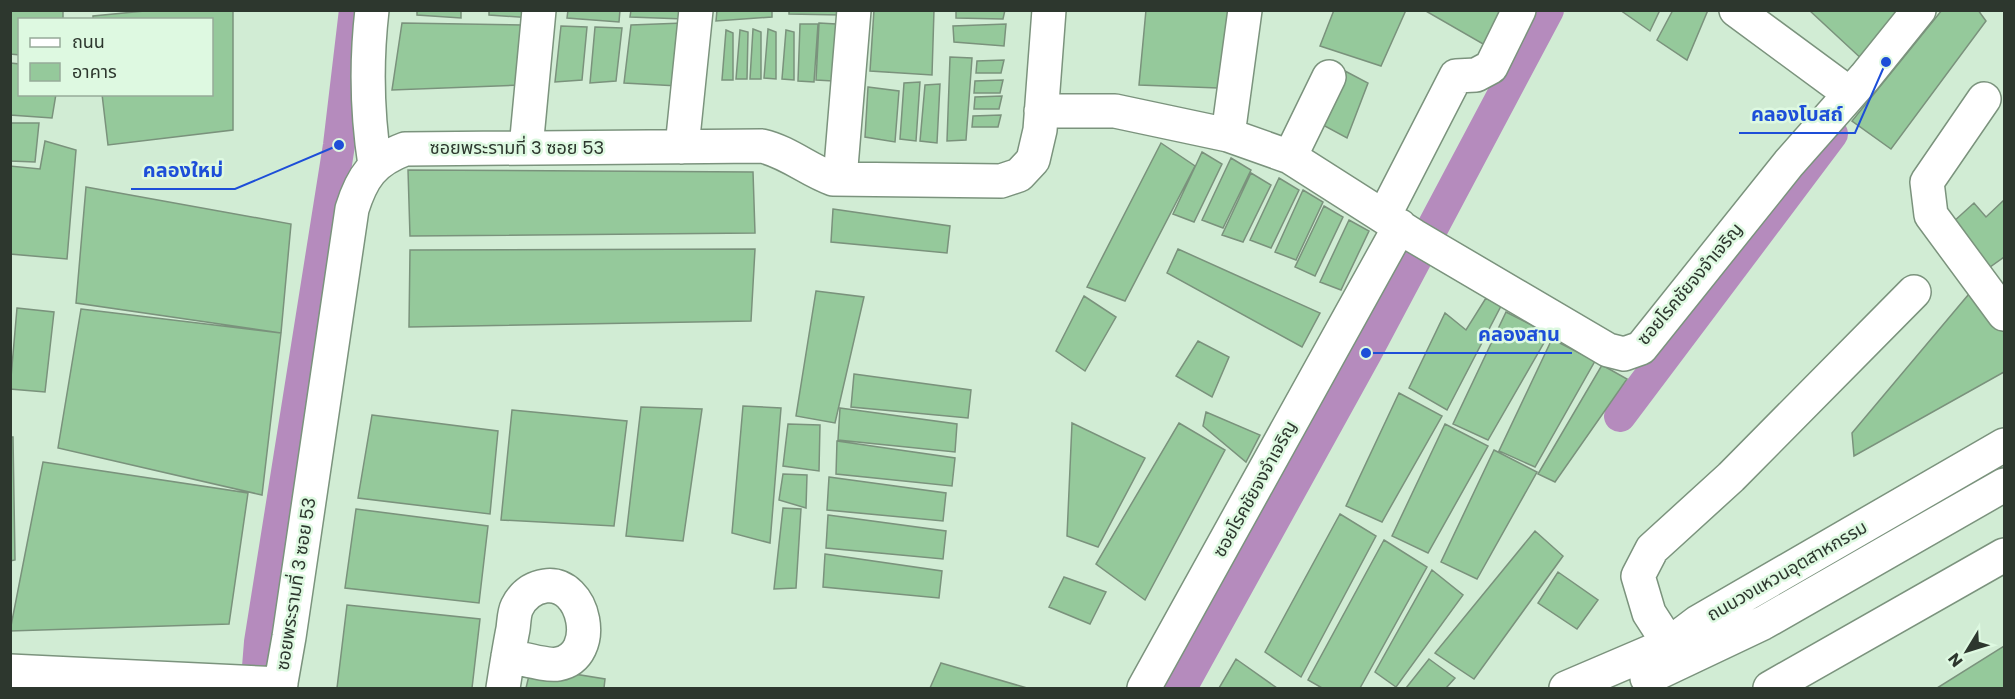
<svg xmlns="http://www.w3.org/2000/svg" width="2015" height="699" font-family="Poppins,'Noto Sans Thai',sans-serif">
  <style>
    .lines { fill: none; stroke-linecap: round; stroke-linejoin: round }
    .canal { stroke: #b58bbd; stroke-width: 32 }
    .building { fill: #95c99b; stroke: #7a927c; stroke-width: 1.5 }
    .minor-casing { stroke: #7b937d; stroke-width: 36 }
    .major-casing { stroke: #7b937d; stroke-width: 36 }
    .minor { stroke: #fff; stroke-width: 33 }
    .major { stroke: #fff; stroke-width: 33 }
    .labels { text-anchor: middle; stroke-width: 5; stroke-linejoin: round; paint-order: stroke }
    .street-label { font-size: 18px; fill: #2d372e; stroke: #def9e1 }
    .leader { fill: none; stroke: #1d4ed8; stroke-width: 2 }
    .callout-dot { fill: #1d4ed8; stroke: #def9e1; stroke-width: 2 }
    .callout-label { font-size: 20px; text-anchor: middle; font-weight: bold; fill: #1d4ed8; stroke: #def9e1; stroke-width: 5; stroke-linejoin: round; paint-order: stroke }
  </style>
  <rect width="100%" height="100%" fill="#d1ecd4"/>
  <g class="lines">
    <path class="canal" d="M1620,416l212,-282
      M258,667l2,-25 79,-497 16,-135
      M1181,688l185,-335 182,-343"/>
  </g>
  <path class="building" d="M10,10h53v10h-43v35l-10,-1z
    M155,10h78v120l-125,15 -6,-51h110v-74h-119v-4z
    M417,10h44v8l-44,-3z
    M489,10h44v8l-44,-3z
    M568,10h52l-1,12 -52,-4z
    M631,10h54l-1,9 -54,-2z
    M717,10h55v7l-56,4z
    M789,10h52v5l-52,-1z
    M874,10h60l-2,65 -62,-4z
    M956,10h49l-2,9 -47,-1z
    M1146,10h83l-11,78 -79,-3z
    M1334,10h72l-25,56 -61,-20z
    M1424,10h85l-19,38z
    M1620,10h40l-10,21z
    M1673,10h35l-21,50 -30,-20z
    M1809,10h100l-44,52z
    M1942,10h36l8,11 -95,128 -39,-28z
    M402,23l120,2 -2,60 -128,5z
    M683,23l-5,63 -54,-3 7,-58z
    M819,23l17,1 -3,57 -17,-1z
    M800,24h18l-4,58 -16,-1z
    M1006,24l-2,22 -50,-4 -1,-16z
    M561,26l26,1 -5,53 -27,2z
    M595,27l27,1 -6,53 -26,2z
    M753,29l8,3v47h-11z
    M768,29l8,3v47l-12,-1z
    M726,30l7,3v47h-11z
    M740,30l8,2 -1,47h-11z
    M786,30l8,2v48l-12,-1z
    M950,57l22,1 -6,82 -19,1z
    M1004,60l-3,13h-25l1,-12z
    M10,63l10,1v30h36l-4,24 -42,-3z
    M1345,71l23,12 -21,55 -26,-14z
    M1003,80l-3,13h-26l1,-12z
    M920,82l-4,59 -16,-2 4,-56z
    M940,84l-3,59 -17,-2 5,-56z
    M868,87l31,4 -4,51 -30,-5z
    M1002,96l-3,13h-25l1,-12z
    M1001,115l-3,12h-26l1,-11z
    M10,123h29l-4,39 -25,-1z
    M45,141l31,9 -9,109 -57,-5v-88l30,3z
    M1161,143l34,23 -70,135 -38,-14z
    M1202,152l20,12 -28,58 -21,-8z
    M1231,158l20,12 -28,58 -21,-8z
    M408,170l345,2 2,61 -345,3z
    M1251,173l20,12 -28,57 -21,-7z
    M1279,178l20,12 -28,58 -21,-8z
    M86,187l205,37 -10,109 -205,-30z
    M1303,190l20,12 -27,58 -21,-8z
    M2004,200v57l-14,10 -38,-44 22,-20 12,14z
    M1324,206l19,11 -28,59 -20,-9z
    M833,209l117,17 -3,27 -116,-11z
    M1349,220l20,11 -28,59 -21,-8z
    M755,249l-4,72 -342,6 1,-77z
    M1178,249l142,64 -18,34 -135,-74z
    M1974,288l30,40v44l-150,84 -2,-23z
    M816,291l48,6 -29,126 -39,-7z
    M1084,296l32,21 -31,54 -29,-20z
    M1486,298l15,8 -54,104 -38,-22 36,-75 21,17z
    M17,308l37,4 -9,80 -35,-3z
    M81,309l200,24 -19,162 -204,-47z
    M1506,312l43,22 -61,106 -35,-16z
    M1552,339l43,22 -60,106 -36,-16z
    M1198,341l31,16 -17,40 -36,-21z
    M1602,365l25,14 -72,103 -17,-8z
    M854,374l117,16 -3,28 -117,-11z
    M1399,393l43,23 -60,106 -36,-16z
    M743,406l38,2 -11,135 -38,-10z
    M641,407l61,2 -19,132 -57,-5z
    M840,408l117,16 -2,28 -117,-12z
    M512,410l115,11 -13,105 -113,-6z
    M1206,412l54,23 -14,27 -43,-36z
    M372,415l126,16 -8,83 -132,-16z
    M1072,423l73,35 -47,89 -31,-11z
    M1179,423l46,27 -80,150 -49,-36z
    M788,424l32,1 -1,46 -36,-5z
    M1445,424l43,22 -60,107 -36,-17z
    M10,437h3l2,123 -5,1z
    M837,441l118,17 -3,28 -116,-12z
    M1494,450l43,22 -60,107 -36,-17z
    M43,462l205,31 -19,131 -219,7z
    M783,474l24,1 -1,33 -27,-8z
    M829,477l117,16 -3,28 -116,-11z
    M783,508l18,1 -5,79 -22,1z
    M356,509l132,17 -9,77 -134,-15z
    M1340,514l36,22 -75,141 -36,-25z
    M828,515l118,16 -3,28 -117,-11z
    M1535,531l28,25 -89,123 -39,-26z
    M1384,540l43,27 -67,121h-38l-14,-8z
    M825,554l117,17 -3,27 -116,-11z
    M1432,570l31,25 -67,92 -21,-15z
    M1558,572l40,28 -21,29 -39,-26z
    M1064,577l42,15 -16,32 -41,-17z
    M347,605l133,14 -8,69h-135z
    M2004,646v42h-67z
    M1236,659l41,29h-58z
    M1429,659l26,19 -9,10h-40z
    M941,663l86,25h-97z
    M531,667l74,12 -1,9h-78z"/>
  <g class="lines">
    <g class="minor-casing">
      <path id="minor" d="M372,10c-6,52 -5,104 3,155
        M1736,10l114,84
        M1984,99l-57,83 4,33 73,99
        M1041,111h74l113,24 62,22 124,79 194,114 16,4 17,-6 148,-185 76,-86 54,-67
        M1228,135l17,-125
        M682,147l14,-137
        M526,148l13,-138
        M1290,157l39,-80
        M840,179l14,-169
        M1384,216l72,-140 20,-1 15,-8 28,-57
        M1669,644l-20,-31 -11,-37 14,-27 79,-72 183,-185
        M10,671l271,13
        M280,688l9,-51 63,-428c10,-32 21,-48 53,-60l357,-3c26,6 46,24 71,33l168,2 18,-6 14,-15 7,-30 9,-120
        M503,688c3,-19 6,-39 10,-59 1,-7 1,-16 4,-22 6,-12 15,-19 28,-21 40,-6 56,70 13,78 -12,2 -37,-6 -50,-8
        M1144,688l256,-462"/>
    </g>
    <g class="major-casing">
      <path id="major" d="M1647,678l116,-55 241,-138
        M1566,688l103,-44 29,-22 306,-177
        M1770,688l234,-133"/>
    </g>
    <use href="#minor" class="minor"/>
    <use href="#major" class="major"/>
  </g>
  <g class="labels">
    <g class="street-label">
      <text x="517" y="154">ซอยพระรามที่ 3 ซอย 53</text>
      <text transform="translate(1690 284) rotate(-50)" y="6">ซอยโรคชัยจงจำเจริญ</text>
      <text transform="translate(1255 489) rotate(-61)" y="6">ซอยโรคชัยจงจำเจริญ</text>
      <text transform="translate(1787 571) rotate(-30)" y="6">ถนนวงแหวนอุตสาหกรรม</text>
      <text transform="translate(296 584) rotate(-81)" y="6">ซอยพระรามที่ 3 ซอย 53</text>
    </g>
  </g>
  <path class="leader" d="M1886 62L1855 133H1739M339 145L235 189H131M1366 353L1467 353H1572"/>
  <g class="callout-dot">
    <circle cx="1886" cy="62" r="6"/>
    <circle cx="339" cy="145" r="6"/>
    <circle cx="1366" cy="353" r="6"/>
  </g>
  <g class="callout-label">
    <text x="1797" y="121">คลองโบสถ์</text>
    <text x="183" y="177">คลองใหม่</text>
    <text x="1519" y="341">คลองสาน</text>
  </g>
  <rect width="2015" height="699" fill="none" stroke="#2d372e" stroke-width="24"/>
  <rect x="18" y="18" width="195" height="78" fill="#def9e1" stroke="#97ab99" stroke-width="1.5"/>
  <rect x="30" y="38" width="30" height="9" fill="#ffffff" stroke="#97ab99" stroke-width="1.5"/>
  <text x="72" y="48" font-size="18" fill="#2d372e">ถนน</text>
  <rect x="30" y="63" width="30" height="18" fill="#95c99b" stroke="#97ab99" stroke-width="1.5"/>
  <text x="72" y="78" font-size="18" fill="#2d372e">อาคาร</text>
  <g transform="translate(1967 651) rotate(232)" stroke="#def9e1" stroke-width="4.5" paint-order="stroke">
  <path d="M0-4.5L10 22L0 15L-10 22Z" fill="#2d372e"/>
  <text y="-9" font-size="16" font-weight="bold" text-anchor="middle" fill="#2d372e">N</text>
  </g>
</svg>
